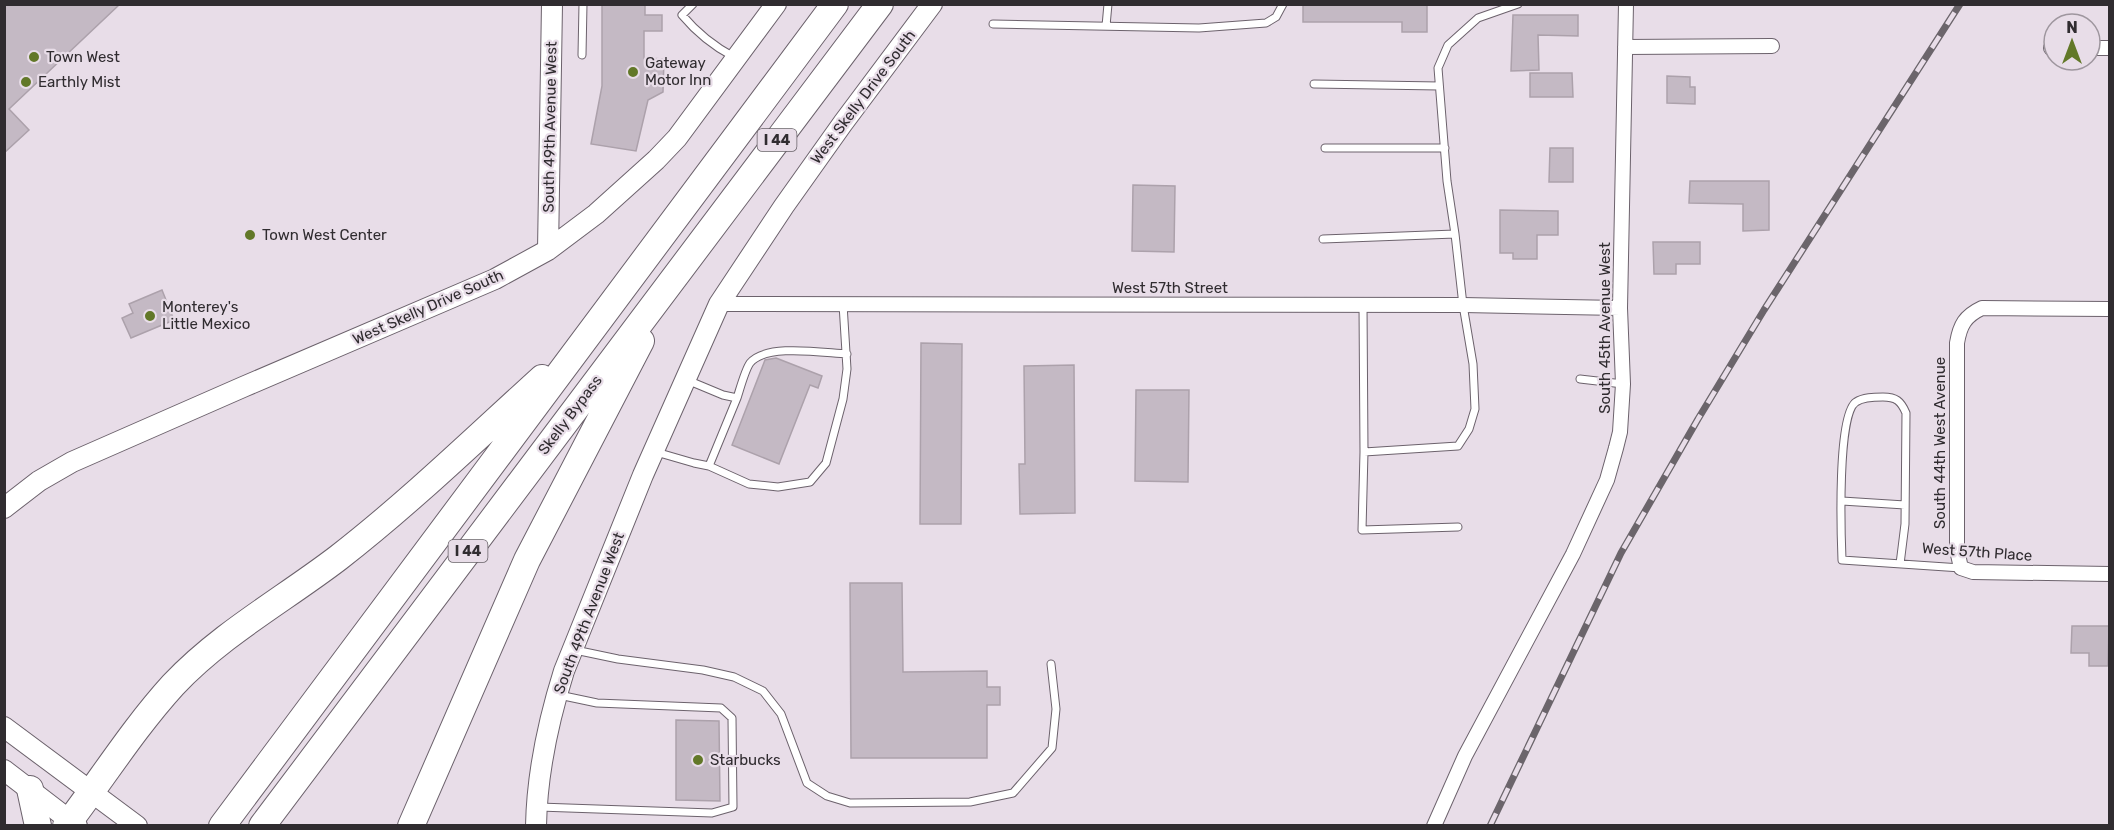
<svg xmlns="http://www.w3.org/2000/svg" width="2114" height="830" font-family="Rubik,sans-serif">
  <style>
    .building { fill: #c4b9c4; stroke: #aca1ab; stroke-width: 1.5 }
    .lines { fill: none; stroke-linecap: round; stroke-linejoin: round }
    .lane-casing { stroke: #6c626c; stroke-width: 9 }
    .street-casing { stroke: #6c626c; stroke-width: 16 }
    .secondary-casing { stroke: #6c626c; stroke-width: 22 }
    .highway-casing { stroke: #6c626c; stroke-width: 28 }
    .lane { stroke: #fff; stroke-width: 7 }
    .street { stroke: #fff; stroke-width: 14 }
    .secondary { stroke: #fff; stroke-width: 20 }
    .highway { stroke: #fff; stroke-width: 26 }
    .rail-casing { stroke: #6b656b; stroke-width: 7 }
    .rail { stroke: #e8dde8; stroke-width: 4.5; stroke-dasharray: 14; stroke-linecap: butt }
    .poi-dot { fill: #627828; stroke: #e8dde8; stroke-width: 2 }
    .labels { text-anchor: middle; stroke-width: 4.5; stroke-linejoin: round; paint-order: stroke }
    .shield { fill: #e8dde8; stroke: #676167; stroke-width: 1.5 }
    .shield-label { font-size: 14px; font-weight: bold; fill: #302c30 }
    .poi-label { font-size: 15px; fill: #302c30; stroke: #e8dde8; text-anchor: start }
    .street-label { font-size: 15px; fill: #302c30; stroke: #e8dde8 }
  </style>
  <rect width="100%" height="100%" fill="#e8dde8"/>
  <path class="building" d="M4,4h116l-111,105 20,21 -25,23z
    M602,4h43v11h17v16h-18v27l20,1 -1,33 -15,8 -12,51 -45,-7 11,-58z
    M1303,4h124v28h-25v-10h-99z
    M1513,15h65v21l-40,-1 1,35 -28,1z
    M1530,73h42l1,24h-43z
    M1667,76l23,1v10h5v17l-28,-1z
    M1550,148h23v34h-24z
    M1690,181h79v49l-26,1v-27l-54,-1z
    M1133,185l42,1 -1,66 -42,-1z
    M1500,210l58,1v24h-21v24h-24v-6h-13z
    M1653,242h47v22h-24v10h-22z
    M162,290l12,30 -43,18 -9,-20 11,-5 -4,-9z
    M921,343l41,1 -1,180h-41z
    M776,358l46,18 -4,12 -8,-3 -31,79 -47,-19 33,-85z
    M1074,365l1,148 -55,1 -1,-50h6l-1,-98z
    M1136,390h53l-1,92 -53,-1z
    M850,583h52l1,89 84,-1v16h13v18h-13v53h-136z
    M2072,626h37l-1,40h-19v-13h-18z
    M676,720l43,1 1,80 -44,-1z"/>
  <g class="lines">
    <g class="lane-casing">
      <path id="lane" d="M693,4l-11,11c16,19 31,31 52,42
        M993,24l206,4 67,-5 10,-6 7,-13
        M1106,26l2,-22
        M582,55l1,-51
        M1314,84l125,2
        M1325,148h120
        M1323,239l132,-5
        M1363,305l1,147
        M1580,379l43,5
        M687,380l36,15 14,3 -28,68
        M737,398c3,-9 8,-28 13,-35 16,-20 74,-10 97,-9
        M656,452l38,11 15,3 40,18 29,3 32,-5 16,-19 17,-64 4,-30 -4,-65
        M1842,501l63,4
        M1458,527l-96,3 2,-78 94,-6 11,-17 6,-20 -2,-45 -10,-59 -8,-71 -8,-53 -9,-113 10,-23 30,-27 40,-14
        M1900,564l5,-40 1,-111c-5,-12 -10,-16 -23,-16 -9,0 -20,0 -27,5 -19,12 -15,133 -14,158l119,8
        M575,650l43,9 85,11 31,7 29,14 18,23 26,69 20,13 23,7 120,-1 43,-9 39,-45 4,-39 -5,-45
        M539,807l173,6 21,-6 -1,-89 -11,-10 -124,-5 -38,-8"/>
    </g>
    <g class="street-casing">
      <path id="street" d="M1625,47l147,-1
        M2051,48h3
        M2090,48h20
        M719,304l744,1 157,3
        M2110,309l-128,-1c-17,8 -22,17 -25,35v207l4,18 12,4 137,2
        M1434,826l31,-70 108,-202 34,-74 9,-32 4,-16 3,-48 -3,-76 6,-304"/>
    </g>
    <g class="secondary-casing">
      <path id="secondary" d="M548,250l4,-246
        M4,508l35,-27 33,-19 171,-75 252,-108 53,-29 48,-36 60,-54 21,-22 99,-134
        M4,727l133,99
        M4,770l73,56
        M536,826c1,-54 12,-104 28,-155l79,-196 76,-171 65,-98 59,-83 89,-119"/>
    </g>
    <g class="highway-casing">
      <path id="highway" d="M30,789l8,37
        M66,826c36,-47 67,-97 107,-141 48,-51 110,-85 165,-127 72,-56 137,-119 204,-180
        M222,826l613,-822
        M262,826l618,-822
        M411,826l116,-266 114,-219"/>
    </g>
    <use href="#lane" class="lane"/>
    <use href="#street" class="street"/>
    <use href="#secondary" class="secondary"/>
    <use href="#highway" class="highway"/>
    <g class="rail-casing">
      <path id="rail" d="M1490,826l131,-273 77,-134 66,-109 196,-306"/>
    </g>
    <use href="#rail" class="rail"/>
  </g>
  <g class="poi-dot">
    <circle cx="34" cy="57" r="6"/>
    <circle cx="633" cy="72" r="6"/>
    <circle cx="26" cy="82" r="6"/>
    <circle cx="250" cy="235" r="6"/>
    <circle cx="150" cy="316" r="6"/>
    <circle cx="698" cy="760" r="6"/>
  </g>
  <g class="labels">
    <g class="shield">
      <rect x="757.5" y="129" width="39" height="22" rx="4.5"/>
      <rect x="448.5" y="540" width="39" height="22" rx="4.5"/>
    </g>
    <g class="shield-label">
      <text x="777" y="145">I 44</text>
      <text x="468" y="556">I 44</text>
    </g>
    <g class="poi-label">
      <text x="46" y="62">Town West</text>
      <text x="645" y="68">Gateway<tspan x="645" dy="17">Motor Inn</tspan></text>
      <text x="38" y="87">Earthly Mist</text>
      <text x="262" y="240">Town West Center</text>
      <text x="162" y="312">Monterey's<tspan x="162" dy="17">Little Mexico</tspan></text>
      <text x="710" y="765">Starbucks</text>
    </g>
    <g class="street-label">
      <text transform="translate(863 97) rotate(-53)" y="5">West Skelly Drive South</text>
      <text transform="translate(550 127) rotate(-89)" y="5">South 49th Avenue West</text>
      <text x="1170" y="293">West 57th Street</text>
      <text transform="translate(428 307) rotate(-24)" y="5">West Skelly Drive South</text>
      <text transform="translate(1605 328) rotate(-90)" y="5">South 45th Avenue West</text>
      <text transform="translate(570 415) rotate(-53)" y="5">Skelly Bypass</text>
      <text transform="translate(1940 443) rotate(-90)" y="5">South 44th West Avenue</text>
      <text transform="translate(1977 552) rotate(4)" y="5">West 57th Place</text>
      <text transform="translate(589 613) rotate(-69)" y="5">South 49th Avenue West</text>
    </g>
  </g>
  <rect width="2114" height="830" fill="none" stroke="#302c30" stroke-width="12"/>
  <g transform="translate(2072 42)"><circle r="28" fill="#e8dde8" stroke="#9e969e" stroke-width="1.5"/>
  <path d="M0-4.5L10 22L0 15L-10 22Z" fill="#627828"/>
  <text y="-9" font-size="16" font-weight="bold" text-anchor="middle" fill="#302c30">N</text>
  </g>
</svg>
